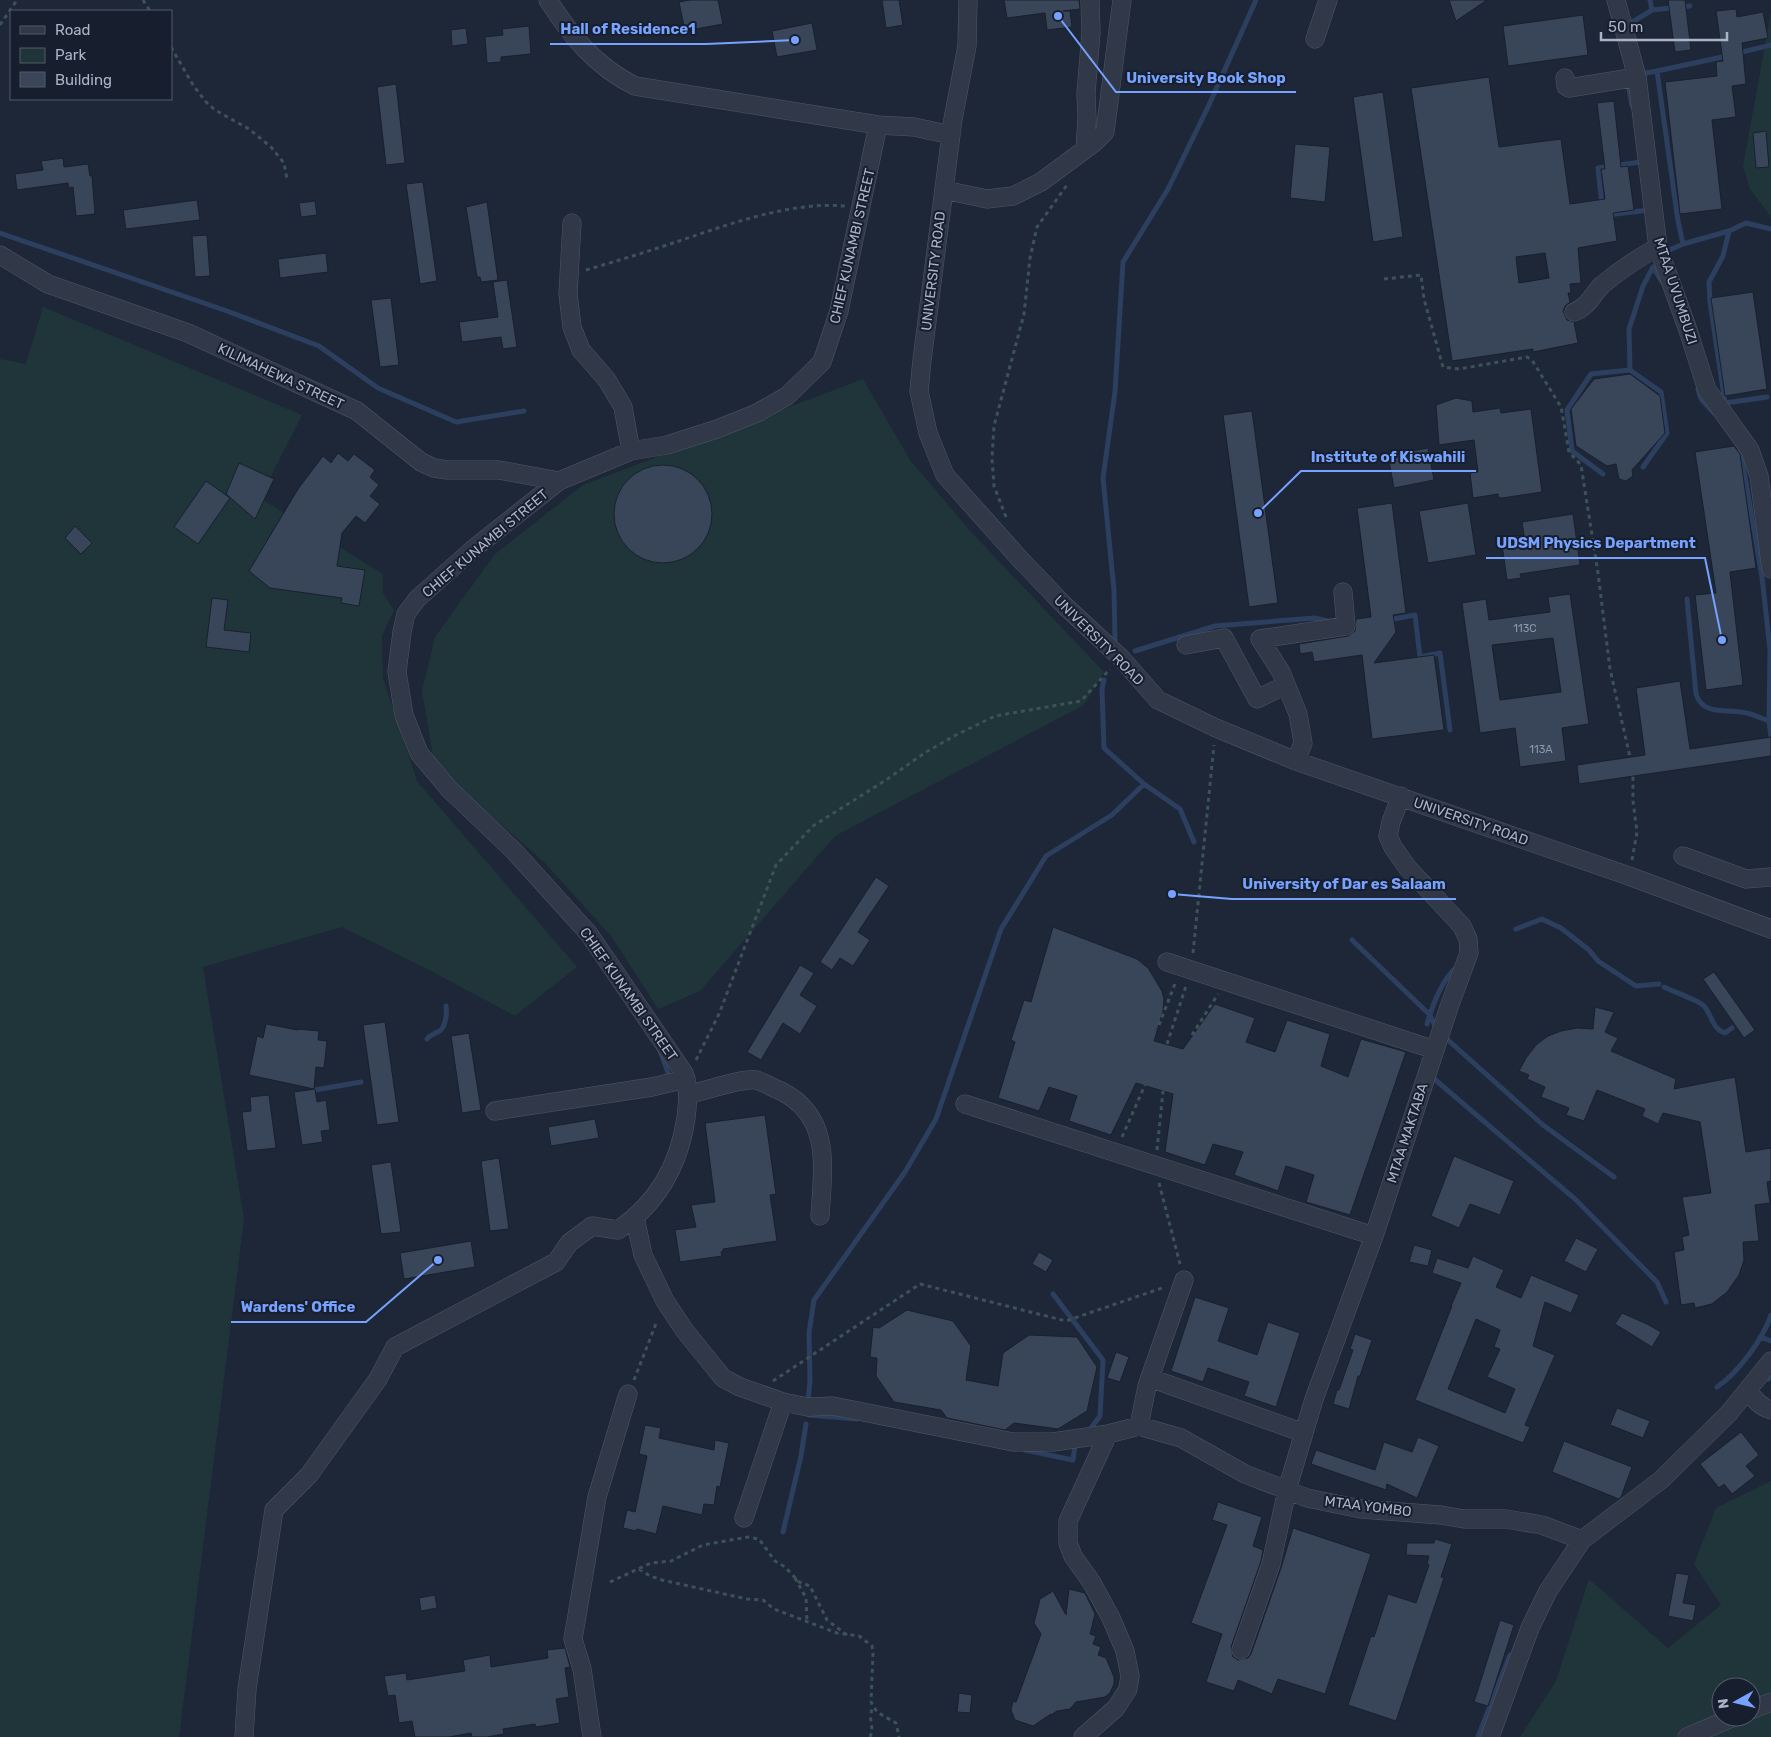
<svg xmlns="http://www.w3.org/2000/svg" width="1771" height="1737" font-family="Rubik,sans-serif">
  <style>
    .green { fill: #1f3539; fill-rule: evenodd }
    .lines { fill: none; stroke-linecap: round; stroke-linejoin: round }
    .stream { stroke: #2d3f5f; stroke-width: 5 }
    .building { fill: #394559; stroke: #19202f; fill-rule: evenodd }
    .minor-casing { stroke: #4f5667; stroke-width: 19 }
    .path { stroke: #3d5257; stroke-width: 3; stroke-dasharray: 4 4; stroke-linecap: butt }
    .minor { stroke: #313949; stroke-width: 18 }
    .labels { text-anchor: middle; stroke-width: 4; stroke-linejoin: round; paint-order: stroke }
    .number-label { font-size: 11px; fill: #8e98ab }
    .street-label { font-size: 14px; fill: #abb3c6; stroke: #171e2d }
    .leader { fill: none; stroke: #77a2ff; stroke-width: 2 }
    .callout-dot { fill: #77a2ff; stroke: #171e2d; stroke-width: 2 }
    .callout-label { font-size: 15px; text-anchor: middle; font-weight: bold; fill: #77a2ff; stroke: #171e2d; stroke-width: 4; stroke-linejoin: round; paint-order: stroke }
  </style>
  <rect width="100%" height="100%" fill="#1d2738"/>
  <path class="green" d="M1771,12v205l-21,-28 -7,-23z
    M43,307l259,108 -42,83 123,76v19l11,17 -12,26 1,42 34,103 160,186 -62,49 -82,-44 -91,-45 -139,40 41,252 -65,518h-179v-1378l26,5z
    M863,379l47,81 62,73 132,139 -20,33 -249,131 -135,155 -42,18 -46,-72 -68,-75 -109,-95 -13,-76 13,-54 60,-83 88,-69z
    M1771,1481v256h-251l36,-56 33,-102 79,69 53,-43 -27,-41 22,-56zM1721,1687h30v30h-30z"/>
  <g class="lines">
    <path class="stream" d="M1650,0l2,10 38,-4
      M1632,30l-1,-7 21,-13
      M1738,53l33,-8
      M1641,74l16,-3
      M1628,83l4,23
      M1602,205l-4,-37 43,-6
      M1607,215l42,-5
      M1729,231l-6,25 -14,26 1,20 15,101 42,-6
      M0,233l227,78 92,35 59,42 78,34 68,-11
      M1683,244l-5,-23 -21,-150 70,-15
      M1667,251l16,-7 46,-13 17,-8 25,6
      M1630,370l-1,-41 14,-43 10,-19 9,15
      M1698,389l3,10 13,14
      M1740,447l22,130 8,73 -1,71 2,16
      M1603,474l-31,-23 -5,-41 24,-36 39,-4 31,22 6,41 -24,34
      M1687,599l9,95c7,21 27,15 45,18 10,1 19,6 28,9
      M1388,620l27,-5 5,42 20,-4 10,77
      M1115,640l-1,-50 -11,-112 12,-86 8,-130 45,-73 41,-84 47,-105
      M1135,651l80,-25 100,-8 16,4
      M1104,680l-2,9 2,59 40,36 36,25 14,33
      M1516,929l26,-10 19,9 28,22 9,11 38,25 23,-2
      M1352,940l78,75 6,13
      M1664,987c10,5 34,13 40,19 8,9 8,23 21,27l7,-5
      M1427,1024c5,-18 16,-47 31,-58
      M427,1039c4,-5 10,-6 14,-9 5,-6 6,-17 5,-24
      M1448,1040l95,85 71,52
      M660,1051l10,27
      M1432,1077l143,122 82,83 9,20
      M315,1090l46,-8
      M1053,1294l50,66 -3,56 -9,12 -2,6
      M1760,1337l11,4
      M1768,1379l3,-3
      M1717,1387c21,-14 46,-48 54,-72
      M808,1403l2,-23 -1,-47 5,-33 91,-128 31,-53 65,-190 45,-73 66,-41 32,-31
      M809,1415l48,4
      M1025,1450l48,10 2,-15 2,-2
      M783,1532l18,-76 5,-32
      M1478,1737l32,-82"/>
  </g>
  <path class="building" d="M690,0h28l5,24 -38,7 -6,-29z
    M882,0h17l4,25 -17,3z
    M1004,0h75l1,9 -17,2h7l2,16 -25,3 -2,-17 -38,5z
    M1449,0h38l-31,21z
    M1668,0h17l6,50 -16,2z
    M1736,9l1,8 26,-5 5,26 -26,5 4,41 -14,2 4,31 -24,3 10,89 -42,5 -15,-132 52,-6 -1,-14 7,-1 -7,-50z
    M1583,15l5,40 -80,11 -5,-40z
    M812,23l5,27 -40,7 -5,-26z
    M529,26l2,28 -30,3v5l-14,1 -2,-26 18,-2 -1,-6z
    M466,28l2,16 -16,2 -1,-16z
    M1489,77l10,70 62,-8 9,65 35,-5 -4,-30h4l-8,-66 17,-2 7,66 7,-1 6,44 -21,3 4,28 -39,7 3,35 -11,1 1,9h-3l2,9 -5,4 -2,5 4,9 7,2 4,21 -45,9v-3l-81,12 -41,-273zM1545,253l4,25 -30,5 -3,-26z
    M396,84l9,79 -19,2 -9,-78z
    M1383,92l20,145 -30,5 -20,-145z
    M1766,131l3,36 -13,1 -3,-35z
    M1295,144l35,3 -5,55 -35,-4z
    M63,158l1,9 24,-3 2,12h2l3,38 -19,2 -3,-29 -4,1 -1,-5 -51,7 -2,-16 28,-4 -2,-9z
    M423,182l14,99 -17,3 -14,-100z
    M197,200l3,20 -74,9 -3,-19z
    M315,201l2,14 -16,2 -2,-14z
    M487,202l11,78 -17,2 -1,-5h-3l-11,-70z
    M207,235l3,41 -15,1 -3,-41z
    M326,253l2,19 -48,6 -2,-19z
    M507,280l10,67 -14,2 -2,-12 -39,5 -3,-20 39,-5 -5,-35z
    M1753,292l14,97 -42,7 -14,-98z
    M391,298l8,67 -19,2 -9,-67z
    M1630,374l30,22 5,37 -33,37 1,6 -7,5 -7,-2 -3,-15 -9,2 -31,-20 -5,-37 23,-30z
    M1456,398l16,3 1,11 27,-4 1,5 30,-4 11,83 -40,6 -4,-1v-3l-25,4 -3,-25 8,-1 -4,-32 -35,5 -3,-40z
    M1252,411l26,192 -29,4 -26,-192z
    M1734,446l6,8 16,114 -26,4 13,113 -37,5 -11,-95 21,-2 -21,-141z
    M1428,448l6,32 -40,8 -6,-32z
    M338,453l10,8 6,-7 21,16 -5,7 9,8 -9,11 10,8 -15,19 -9,-7 -14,17 -5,33 28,4 -6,36 -18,-3 1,-5 -72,-10 -21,-17 49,-82 25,-33 8,7z
    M239,463l35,16 -19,40 -29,-25z
    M614 514a49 49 0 1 1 98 0a49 49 0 1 1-98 0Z
    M206,481l24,17 -32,46 -24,-17z
    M1392,503l14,110 -13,2 3,17 -22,31 60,-8 10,75 -72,9 -10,-84 -48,7 -2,-10 -12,2 -1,-10 49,-8 7,-5 1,-12 15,-2 -14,-109z
    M1468,503l8,52 -48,8 -9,-52z
    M1573,514l7,51 -60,9 1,4 -14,2 -6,-42 23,-3 -2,-13z
    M75,526l17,17 -11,11 -16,-16z
    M1570,594l19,130 -27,4 4,33 -46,6 -5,-39 -35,5 -18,-130 24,-4 3,21 61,-8 -2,-15zM1553,638l8,54 -61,8 -8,-55z
    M212,598l16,2 -4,30 27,3 -2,19 -43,-5z
    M1680,681l10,68 81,-12v19l-192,28 -2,-19 68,-10 -9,-67z
    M876,877l13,9 -31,46 12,8 -17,26 -13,-8 -8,12 -12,-8z
    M1053,927l84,32 11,9 14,23 2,8 -1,12 -9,30 29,8 32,-45 40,14 -9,24 29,10 12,-32 43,14 -9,32 27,11 13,-38 45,13 -56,163 -44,-13 8,-27 -28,-9 -8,25 -44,-16 9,-23 -30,-8 -8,21 -40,-13 8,-58 -37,-11 -25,52 -42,-14 8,-25 -28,-9 -10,24 -41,-13 17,-56 -4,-2 13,-40 7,2z
    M800,965l14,8 -14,22 17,11 -17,28 -17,-11 -22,37 -14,-8z
    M1714,972l41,58 -11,8 -41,-59z
    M1595,1007l19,5 -9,20 13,6 -7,13 65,28 -2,10 61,-12 11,75 25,-4v33l-4,1 3,21 -15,2 4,36 -16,1 1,18 -5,15 -12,17 -15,12 -17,4 -1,-5 -13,2 -7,-53 10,-2 -2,-13 7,-2 -7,-38 29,-4 -11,-71 -37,-9 -5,11 -16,-8 3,-7 -48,-19 -13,31 -18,-6 3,-7 -28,-11 4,-10 -18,-8 2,-4 -10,-4 7,-13 10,-13 12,-9 13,-5 16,-3 16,1z
    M385,1022l14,100 -22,3 -14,-100z
    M266,1024l32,6v-1l21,2 -1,9 9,1 -3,27 -8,-1 -2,22 -65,-14 8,-39 6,2z
    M469,1033l12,77 -19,3 -11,-77z
    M315,1089l2,13 9,-2 4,30 -9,1 2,11 -21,3 -8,-53z
    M269,1095l7,53 -29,3 -5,-39 9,-1 -1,-14z
    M765,1115l11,79 -6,1 7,46 -54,8v2l-2,1 1,4 -42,6 -5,-32 21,-3 -5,-22 24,-3 -10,-79z
    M595,1119l4,19 -48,8 -3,-19z
    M1454,1156l60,25 -14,34 -30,-11 -11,24 -28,-12z
    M499,1158l10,71 -19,2 -9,-70z
    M391,1162l10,70 -20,2 -10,-69z
    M1576,1238l22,11 -12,23 -22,-11z
    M471,1241l4,26 -71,12 -4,-26z
    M1414,1245l18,5 -4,16 -19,-4z
    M1039,1252l14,8 -7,12 -14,-8z
    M1473,1256l31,14 -8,17 25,11 10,-23 48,20 -8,18 -26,-11 -12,44 22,9 -30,70 5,2 -7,16 -108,-43 37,-94h-1l10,-23 -29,-10 5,-15 31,10zM1476,1319l24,11 -6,17 6,2 -13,28 28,12 -10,24 -57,-24z
    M1195,1297l34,11 -11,33 39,14 11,-33 32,11 -24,74 -32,-11 5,-14 -41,-14 -5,14 -32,-11z
    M907,1310l46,11 18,25 -5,34 32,6 5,-33 26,-18 48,2 20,30 -10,44 -29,18 -44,-6 -9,7 -58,-12 -6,-8 -47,-8 -18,-26 1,-18 -7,-1 3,-30 6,1z
    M1622,1313l25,11 14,8 -9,15 -37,-23z
    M1355,1334l17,6 -12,36h-2l-9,33 -16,-5 4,-14h2l14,-40 -3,-1z
    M1116,1352l13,5 -9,25 -13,-4z
    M1617,1408l33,13 -7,17 -33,-13z
    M645,1425l16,3 -2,10 55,12 1,-10 14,3 -9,44 -3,-1 -3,19 -10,-1 -2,11 -39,-9 -7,28 -19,-5 -1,2 -13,-3 4,-18 8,2 12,-56 -8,-2z
    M1741,1432l18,23 -13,11 9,10 -23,18 -8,-10 -5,4 -19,-24z
    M1418,1437l21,9 -22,52 -30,-14 -1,6 -75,-26 5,-14 59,20 9,-28 28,10z
    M1564,1441l68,26 -11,30 -2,2 -67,-27z
    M1218,1502l44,15 -9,29 10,4 -2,11 -30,86 2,10 5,3 10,-2 3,-4 30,-86 12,-40 78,26 -46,140 -47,-15 -6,15 -34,-14 -4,11 -28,-9 16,-48 -31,-11 36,-98 -15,-5z
    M1435,1539l17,5 -11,33 3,1 -48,143 -48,-16 23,-69 3,1 14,-43 28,9 13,-38 -2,-1 2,-8 -23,-1 1,-12h27z
    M1676,1573l13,2 -6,28 13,2 -3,16 -25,-5z
    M1069,1589l16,4 10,21 -5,20 6,2 -3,8 8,3 -3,8 8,3 8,19v7l-4,9 -5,4 -29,5 -6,7 -13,2 -6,4v-1l-18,12 -18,-6 -4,-10 2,-9 3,1 25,-68 -7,-11 6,-24 13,-8 13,24z
    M435,1595l2,13 -16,3 -2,-13z
    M1500,1620l14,5 -26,81 -14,-4z
    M565,1648l5,19 -5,1 4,29 -13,2 4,24 -24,4 -1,-3 -32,5 1,5 -17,3h-15l-1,-4 -22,4h-34l-3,-16 -13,2 -4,-28 -7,1 -4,-20 22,-3 1,7 58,-9 -2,-11 27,-5 1,12 57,-9 -1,-8z
    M959,1693l13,2 -2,18 -13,-1z"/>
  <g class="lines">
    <g class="minor-casing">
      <path id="minor" d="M548,0c24,37 47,66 87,86l243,39 36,2 37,8
        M968,0l-1,46 -14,73 -31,241 -3,31 9,42 17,42 74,83 45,47 57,53 37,42 58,28 80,33 333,115 142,53
        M1616,0l21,77 21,170 30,83 19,60 43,60 9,26 12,93
        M1315,39l13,-39
        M1565,78l1,8 3,2 68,-11
        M1085,149l2,-30 -1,-26 5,-60 -1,-33
        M944,190l43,9 26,-3 28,-14 54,-40 10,-10 17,-132
        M572,223l-4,71 4,33 9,23 26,30 16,27 8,44
        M0,255l48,29 140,49 169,78 64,51 13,6 13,2h52l60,11
        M1574,312c13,-4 18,-17 28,-27 18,-15 36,-27 56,-38
        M1186,645l38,-7 33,61 29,-14
        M1296,761l7,-18 -5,-29 -17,-42 -21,-33 86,-13 -3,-34
        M1683,856l63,23 25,-2
        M1167,962l268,88
        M689,1094c17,-3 52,-16 67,-14 8,2 17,8 25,11 51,26 42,76 39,125
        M965,1104l409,132
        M495,1111l157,-24 34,-8
        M635,1218l8,37 22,46 20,30 38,47 17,9 43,15 25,5 25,-1 180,36h40l55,-8 31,-8 42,12 64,36 62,24 54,11 80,6 23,4h42l36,6 40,15
        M1150,1378l154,55
        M1749,1388c2,10 12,19 22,22
        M1139,1426l8,-40 37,-106
        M744,1518l39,-116
        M1241,1650l30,-86 16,-74 27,-91 60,-163 75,-229 20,-54 -1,-14 -6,-13 -55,-59 -14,-20 -5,-11 3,-14 10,-26
        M1751,1710l20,-8
        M244,1737l3,-48 27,-179 35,-35 69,-96 17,-32 161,-85 13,-19 23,-17 26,4c40,-27 61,-65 68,-112 2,-17 3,-28 -2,-45l-95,-139 -74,-82 -66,-63 -30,-36 -15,-38 -7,-43 5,-40 4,-18 11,-15 55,-49 87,-69 72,-30 36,-6 50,-16 40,-16 30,-17 35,-34 17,-51 39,-186
        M592,1737l-10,-68 -9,-30 24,-142 31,-103
        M1083,1737l33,-29 12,-19 2,-13 -5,-25 -14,-33 -19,-35 -19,-27 -5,-13v-22l40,-87
        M1490,1737l40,-109 18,-37 34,-51 79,-60 68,-67 42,-52
        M1687,1737l47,-20"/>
    </g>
    <path class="path" d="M143,0l7,11
      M0,25l17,-25
      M171,47l22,38 13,17 9,8 34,19 22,18 13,16 3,16
      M586,270c27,-8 54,-16 81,-25 55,-18 120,-44 178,-39
      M1384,279l37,-4 3,24 19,68 16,2 68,-12 5,3 29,47 8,45 12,13 17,108 12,96 20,88
      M1006,517l-12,-31 -2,-28 2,-32 30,-112 6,-56 7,-31 30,-42
      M1632,860l5,-28 -4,-31v-25
      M1193,953l21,-208
      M1159,1025l17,-44
      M1192,1035l26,-41
      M1167,1044l19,-58
      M696,1060l23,-46 57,-149 37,-39 73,-46 40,-28 30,-17 39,-19 86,-15 29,-32
      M1122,1137l23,-52
      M1157,1150l6,-59
      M1159,1183l21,81
      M634,1380l23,-59
      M773,1381l147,-97 146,37 99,-34
      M639,1569l11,7 12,4 85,19 16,1 11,9 63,24 22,3 13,10 1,7 -2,49 6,10 19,11 3,14
      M795,1578l11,20 1,24
      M610,1582l41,-19 20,-2 32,-16 45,-8 11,2 16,22 10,6 14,15 11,4 17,34 20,15
      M870,1737c5,-11 -3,-17 3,-30"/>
    <use href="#minor" class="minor"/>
  </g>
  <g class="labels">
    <g class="number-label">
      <text x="1525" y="632">113C</text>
      <text x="1541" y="753">113A</text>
    </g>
    <g class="street-label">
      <text transform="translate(852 246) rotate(-77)" y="5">CHIEF KUNAMBI STREET</text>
      <text transform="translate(933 271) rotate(-83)" y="5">UNIVERSITY ROAD</text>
      <text transform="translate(1676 291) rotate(72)" y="5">MTAA UVUMBUZI</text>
      <text transform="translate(281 376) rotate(25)" y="5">KILIMAHEWA STREET</text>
      <text transform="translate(485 543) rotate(-40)" y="5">CHIEF KUNAMBI STREET</text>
      <text transform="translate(1099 640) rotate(45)" y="5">UNIVERSITY ROAD</text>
      <text transform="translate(1471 821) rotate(19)" y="5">UNIVERSITY ROAD</text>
      <text transform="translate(629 994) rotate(55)" y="5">CHIEF KUNAMBI STREET</text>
      <text transform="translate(1407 1133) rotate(-72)" y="5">MTAA MAKTABA</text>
      <text transform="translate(1368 1506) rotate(7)" y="5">MTAA YOMBO</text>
    </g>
  </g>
  <path class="leader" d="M795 40L706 44H550M1058 16L1116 92H1296M1258 513L1301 471H1476M1722 640L1705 558H1486M1172 894L1232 899H1456M438 1260L366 1322H231"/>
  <g class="callout-dot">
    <circle cx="795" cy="40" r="5"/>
    <circle cx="1058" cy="16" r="5"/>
    <circle cx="1258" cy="513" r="5"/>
    <circle cx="1722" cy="640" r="5"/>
    <circle cx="1172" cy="894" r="5"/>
    <circle cx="438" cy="1260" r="5"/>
  </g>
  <g class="callout-label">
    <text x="628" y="34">Hall of Residence1</text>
    <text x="1206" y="83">University Book Shop</text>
    <text x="1388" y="462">Institute of Kiswahili</text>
    <text x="1596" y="548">UDSM Physics Department</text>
    <text x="1344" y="889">University of Dar es Salaam</text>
    <text x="298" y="1312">Wardens' Office</text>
  </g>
  <rect x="10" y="10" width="162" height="90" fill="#171e2d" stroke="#525a6a"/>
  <rect x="20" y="26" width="25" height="8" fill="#313949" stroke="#525a6a"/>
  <text x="55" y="35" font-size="15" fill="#abb3c6">Road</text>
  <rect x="20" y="48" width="25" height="15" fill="#1f3539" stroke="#525a6a"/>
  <text x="55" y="60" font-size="15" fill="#abb3c6">Park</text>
  <rect x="20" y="72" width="25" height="15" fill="#394559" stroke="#525a6a"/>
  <text x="55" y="85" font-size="15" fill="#abb3c6">Building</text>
  <g transform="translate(1736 1702) rotate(262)"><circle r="24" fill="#171e2d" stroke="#525a6a"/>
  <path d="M0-4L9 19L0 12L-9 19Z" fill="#77a2ff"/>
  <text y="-8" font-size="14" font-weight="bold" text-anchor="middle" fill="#abb3c6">N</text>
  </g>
  <path d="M1601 32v8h126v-8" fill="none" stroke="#abb3c6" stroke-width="2.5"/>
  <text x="1608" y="32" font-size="15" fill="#abb3c6" stroke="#171e2d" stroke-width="4" paint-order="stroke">50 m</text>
</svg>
